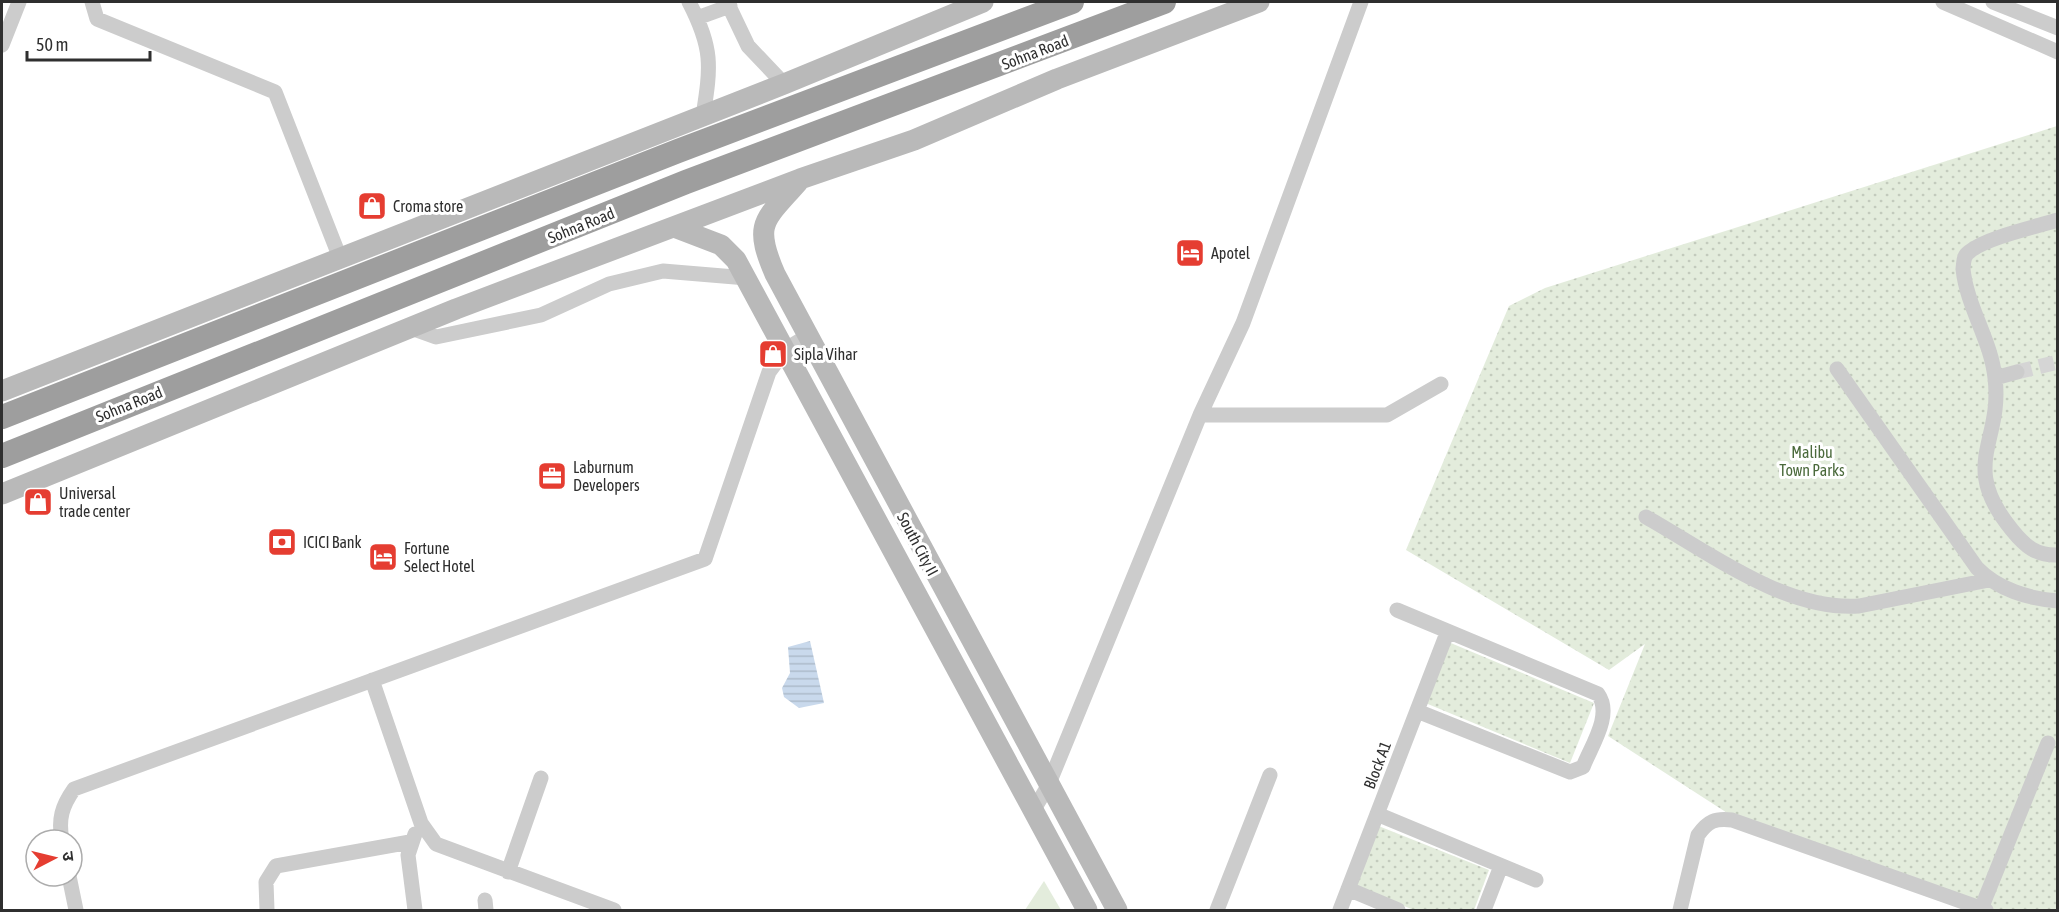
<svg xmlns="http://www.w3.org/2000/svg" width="2059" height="912" font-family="'Asap Condensed','Noto Sans Devanagari',sans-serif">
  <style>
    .grass { fill: url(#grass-dots) }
    .garden { fill: #e3ecdc }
    .water { fill: url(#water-rules) }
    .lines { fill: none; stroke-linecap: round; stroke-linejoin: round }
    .minor-tunnel { stroke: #d5d5d5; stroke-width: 15; stroke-dasharray: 15 8; stroke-linecap: butt }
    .minor { stroke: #ccc; stroke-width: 15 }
    .secondary { stroke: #b9b9b9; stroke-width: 21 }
    .trunk { stroke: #9e9e9e; stroke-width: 24 }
    .labels { text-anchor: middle; stroke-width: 6; stroke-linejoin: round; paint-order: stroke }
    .street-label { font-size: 16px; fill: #2f2f2f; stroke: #fff }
    .poi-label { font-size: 16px; fill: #2f2f2f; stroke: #fff; text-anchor: start }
    .park-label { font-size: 16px; fill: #4b6a3c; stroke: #fff }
  </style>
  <defs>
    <pattern id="grass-dots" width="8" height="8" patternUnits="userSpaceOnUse" patternTransform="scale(1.5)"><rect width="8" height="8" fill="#e3ecdc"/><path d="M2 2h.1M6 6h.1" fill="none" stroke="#c3cbbd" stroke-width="1.8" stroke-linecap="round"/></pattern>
    <pattern id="water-rules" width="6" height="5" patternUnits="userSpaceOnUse" patternTransform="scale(1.5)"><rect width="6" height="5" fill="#c9d9ec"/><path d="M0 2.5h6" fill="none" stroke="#adbbcb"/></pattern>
  </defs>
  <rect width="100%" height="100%" fill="#fff"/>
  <path class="grass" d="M2057,126v784h-79l-243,-92 -127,-82 37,-92 -36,26 -203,-120 103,-244 36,-18z
    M1446,641l148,62 -24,60 -147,-61z
    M1376,825l113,45 -15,40h-60l-61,-24z"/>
  <path class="garden" d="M1044,881l17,29h-36z"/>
  <path class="water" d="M810,641l14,62 -25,5 -15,-11 -2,-9 8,-15 -2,-26z"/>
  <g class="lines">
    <path class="minor-tunnel" d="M2017,372l41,-10"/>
    <path class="minor" d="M92,2l5,17 178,73 65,166
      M689,2c24,46 22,64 14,114
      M727,2l21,44 36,38
      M1943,2l115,50
      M1993,2l65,26
      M697,18l33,-12
      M2,45l17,-43
      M2058,220c-23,7 -73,18 -89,32 -6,4 -5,10 -6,17 4,38 28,71 32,109 8,65 -37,86 17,152 13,16 24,26 46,25
      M411,328l25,9 105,-22 68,-31 54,-13 84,7
      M1837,369l140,199c20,21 52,31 81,33
      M1995,378l22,-6
      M1200,415h187l54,-31
      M1646,517c64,36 139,94 213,89l130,-26
      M1397,610l201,84c15,21 -7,52 -15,73l-13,5 -153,-61
      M372,680l49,143 15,21 178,66
      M1033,811l15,-25 152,-371 43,-92 118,-321
      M1377,814l159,66
      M415,834l-7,21 7,55
      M62,840c-4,-21 0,-34 12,-51l631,-230 64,-187 17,-23 20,-12
      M508,872l33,-94
      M69,876l7,34
      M1348,889l50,21
      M485,900l1,10
      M1981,909l67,-166
      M267,910l-1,-28 10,-16 134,-24
      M1217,910l53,-135
      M1340,910l107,-277
      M1484,910l17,-44
      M1680,910l18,-75c10,-14 17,-17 34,-15l254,90"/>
    <path class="secondary" d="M798,182c-34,39 -45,41 -23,92l342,636
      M674,227l47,18 15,15 351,650
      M2,391l782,-307 199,-82
      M2,494l454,-185 344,-130 114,-39 143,-61 202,-77"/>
    <path class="trunk" d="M2,417l676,-266 394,-149
      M2,456l684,-274 478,-180"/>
  </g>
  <defs>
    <g id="shop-square" transform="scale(1.5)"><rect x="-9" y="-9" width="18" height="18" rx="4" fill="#e53d31" stroke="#fff"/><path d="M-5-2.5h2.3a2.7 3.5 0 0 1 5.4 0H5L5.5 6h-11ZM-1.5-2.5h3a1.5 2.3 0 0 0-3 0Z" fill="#fff"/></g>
    <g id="hotel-square" transform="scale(1.5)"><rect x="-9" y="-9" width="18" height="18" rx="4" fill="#e53d31" stroke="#fff"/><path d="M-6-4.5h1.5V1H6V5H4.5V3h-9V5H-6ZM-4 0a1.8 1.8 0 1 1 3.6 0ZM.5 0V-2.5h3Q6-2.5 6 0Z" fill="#fff"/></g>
    <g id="office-square" transform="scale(1.5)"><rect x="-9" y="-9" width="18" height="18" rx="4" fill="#e53d31" stroke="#fff"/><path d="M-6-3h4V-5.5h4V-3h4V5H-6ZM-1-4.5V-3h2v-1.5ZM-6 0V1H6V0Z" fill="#fff"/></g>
    <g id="bank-square" transform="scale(1.5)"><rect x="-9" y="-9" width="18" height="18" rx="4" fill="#e53d31" stroke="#fff"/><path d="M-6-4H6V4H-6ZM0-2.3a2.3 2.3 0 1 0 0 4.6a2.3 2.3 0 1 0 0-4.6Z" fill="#fff"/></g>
  </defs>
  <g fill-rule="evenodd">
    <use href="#shop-square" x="372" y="206"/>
    <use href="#hotel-square" x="1190" y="253"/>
    <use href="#shop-square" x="773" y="354"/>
    <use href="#office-square" x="552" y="476"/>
    <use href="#shop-square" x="38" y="502"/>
    <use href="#bank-square" x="282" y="542"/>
    <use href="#hotel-square" x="383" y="557"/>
  </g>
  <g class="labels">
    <g class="street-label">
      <text transform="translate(1035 52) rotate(-21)" y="6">Sohna Road</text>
      <text transform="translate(581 225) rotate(-22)" y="6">Sohna Road</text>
      <text transform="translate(129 404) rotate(-22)" y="6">Sohna Road</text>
      <text transform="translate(918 544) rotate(62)" y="6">South City II</text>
      <text transform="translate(1377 765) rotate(-69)" y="6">Block A1</text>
    </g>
    <g class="poi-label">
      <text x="393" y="212">Croma store</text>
      <text x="1211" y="259">Apotel</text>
      <text x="794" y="360">Sipla Vihar</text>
      <text x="573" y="473">Laburnum<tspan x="573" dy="18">Developers</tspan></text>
      <text x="59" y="499">Universal<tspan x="59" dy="18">trade center</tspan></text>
      <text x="303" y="548">ICICI Bank</text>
      <text x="404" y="554">Fortune<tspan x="404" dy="18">Select Hotel</tspan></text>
    </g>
    <g class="park-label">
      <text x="1812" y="458">Malibu<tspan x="1812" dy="18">Town Parks</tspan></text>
    </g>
  </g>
  <rect width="2059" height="912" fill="none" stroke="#2f2f2f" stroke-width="6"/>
  <g transform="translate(54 858) rotate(83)"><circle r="28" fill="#ffffff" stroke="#acacac" stroke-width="1.5"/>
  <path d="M0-4.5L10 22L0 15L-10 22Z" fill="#e53d31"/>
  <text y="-9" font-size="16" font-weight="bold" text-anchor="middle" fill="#2f2f2f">उ</text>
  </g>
  <path d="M27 51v9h123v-9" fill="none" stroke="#2f2f2f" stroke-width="3"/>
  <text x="36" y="51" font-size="18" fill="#2f2f2f" stroke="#ffffff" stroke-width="4.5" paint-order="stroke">50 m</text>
</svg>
